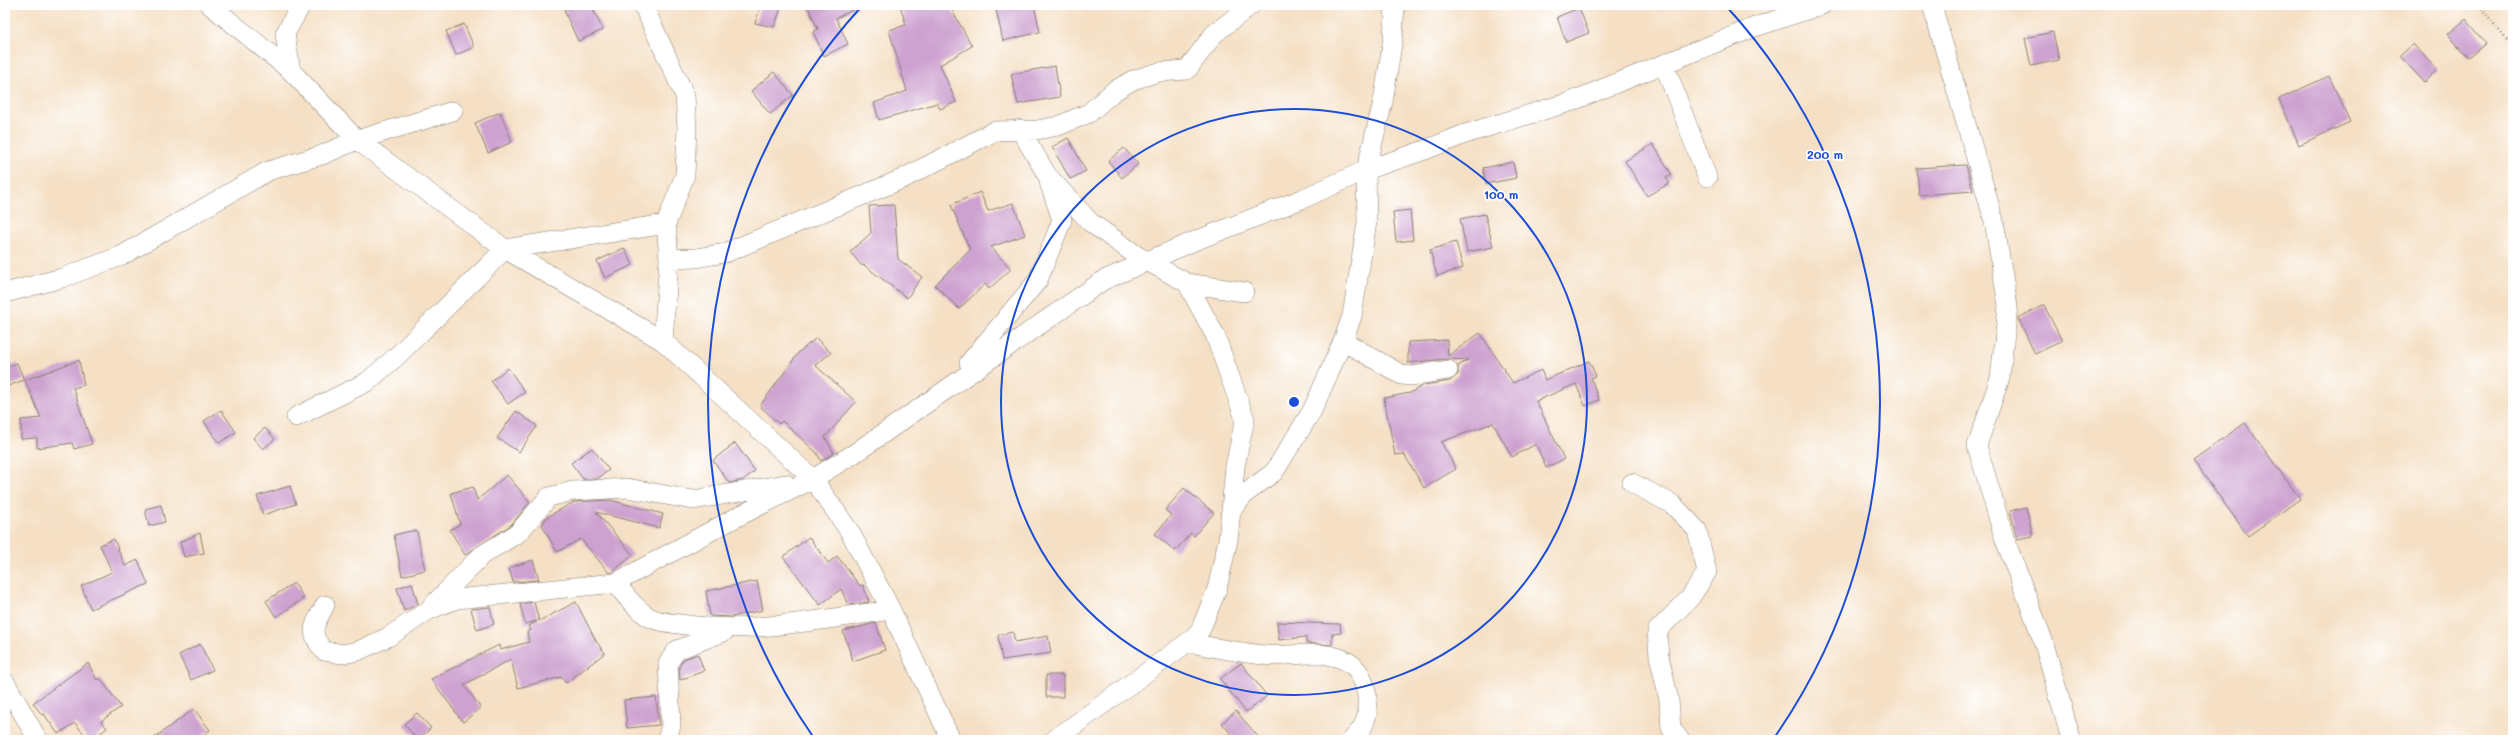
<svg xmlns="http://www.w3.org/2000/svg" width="2518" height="745" font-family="Mali,sans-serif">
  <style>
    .building { fill: #cda2d0 }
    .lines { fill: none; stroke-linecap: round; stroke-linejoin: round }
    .minor-casing { stroke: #887e70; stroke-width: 20 }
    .path { stroke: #887e70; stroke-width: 2.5; stroke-dasharray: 1 3; stroke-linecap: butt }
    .minor { stroke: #fff; stroke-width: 19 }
    .ring { fill: none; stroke: #1d4ed8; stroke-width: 2 }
    .centre { fill: #1d4ed8; stroke: #fff; stroke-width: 2 }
    .ring-label { font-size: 12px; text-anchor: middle; font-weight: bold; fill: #1d4ed8; stroke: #fff; stroke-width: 3.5; stroke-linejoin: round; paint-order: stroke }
  </style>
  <rect width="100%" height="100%" fill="#fff"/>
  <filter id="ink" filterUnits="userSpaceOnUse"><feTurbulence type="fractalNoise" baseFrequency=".025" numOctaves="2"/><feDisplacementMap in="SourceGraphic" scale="8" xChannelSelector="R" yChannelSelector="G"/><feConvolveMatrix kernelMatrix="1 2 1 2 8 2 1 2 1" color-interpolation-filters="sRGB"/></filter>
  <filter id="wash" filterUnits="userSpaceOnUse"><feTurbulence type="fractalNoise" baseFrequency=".012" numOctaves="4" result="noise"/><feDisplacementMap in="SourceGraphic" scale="16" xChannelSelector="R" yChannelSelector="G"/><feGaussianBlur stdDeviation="0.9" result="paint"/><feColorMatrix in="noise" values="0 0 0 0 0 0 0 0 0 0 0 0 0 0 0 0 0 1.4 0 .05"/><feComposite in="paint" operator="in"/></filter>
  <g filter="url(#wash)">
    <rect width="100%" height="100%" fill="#f5e0c5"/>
    <g id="blocks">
      <path class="building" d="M573,5h18l12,25 -25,11 -14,-31z
        M761,5l20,3 -7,19 -19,-4z
        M807,5h56l-27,13 12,26 -24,12 -11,-24 5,-3z
        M900,5h49l23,41 -32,19 16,37 -16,7 -3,-6 -58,17 -5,-17 33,-12 -18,-61 17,-5z
        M995,5h39l6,27 -37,9z
        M1579,8l10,25 -23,9 -9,-25z
        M2466,19l20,24 -18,15 -20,-24z
        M464,24l10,23 -18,8 -10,-24z
        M2053,32l6,28 -28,6 -6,-28z
        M2413,44l24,26 -13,12 -24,-26z
        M1055,66l5,31 -42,7 -7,-30z
        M774,72l19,23 -23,19 -19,-23z
        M2329,76l21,46 -51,23 -20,-46z
        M500,112l12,30 -24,11 -13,-30z
        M1068,138l18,33 -16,8 -18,-32z
        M1653,144l19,31 -6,3 4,5 -23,13 -22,-35z
        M1124,148l14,16 -16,14 -14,-17z
        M1513,162l3,16 -30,6 -3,-16z
        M1966,165l7,26 -54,4 -2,-27z
        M980,192l8,19 25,-8 12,32 -34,12 20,22 -22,20 -4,-5 -26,25 -24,-24 35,-35 -19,-45z
        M894,205l4,54 24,18 -15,21 -43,-33 -2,1 -12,-14 21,-19 -2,-27z
        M1410,210l3,30 -17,2 -3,-30z
        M1485,214l8,33 -26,5 -7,-33z
        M1456,242l7,26 -26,8 -7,-26z
        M624,248l9,17 -28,13 -8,-17z
        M2044,305l18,36 -27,13 -17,-36z
        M1480,333l33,50 28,-13 4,10 44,-19 7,15 -5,2 8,22 -14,6 -9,-22 -40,17 28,58 -18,9 -10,-24 -24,13 -19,-34 -52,19 15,27 -32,19 -20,-34 -9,1 -11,-57 26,-5 14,-8 26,-4 8,-7v-8l10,-6 -22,-1 -38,4v-21l39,-2 1,16z
        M816,338l15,15 -16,12 41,37 -31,35 9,16 -13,8 -4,-8 -35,-32 -3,3 -19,-18 39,-54z
        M79,360l5,25 -11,3 19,56 -18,5 -2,-6 -35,5v-10l-16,1v-19l20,-2 -16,-38z
        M17,363l7,17 -19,7v-19z
        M508,368l17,24 -17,12 -17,-23z
        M221,410l15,22 -17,11 -15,-22z
        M516,411l21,15 -18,26 -22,-14z
        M2245,423l55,76 -52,37 -55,-76z
        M265,428l10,11 -12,10 -10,-11z
        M735,443l20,28 -12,9 -14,3 -16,-23z
        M592,448l17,22 -12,9h-14l-12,-16z
        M507,475l23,27 -19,23 -46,30 -15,-25 10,-6 -9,-31 22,-6 4,13z
        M290,486l6,18 -33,11 -6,-19z
        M1184,488l30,25 -20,23 -3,-3 -16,18 -20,-17 16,-19 -6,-5z
        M610,500l53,14 -4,14 -63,-16 37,43 -21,17 -3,1 -28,-34 -24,13 -15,-27 5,-8 27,-15z
        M161,505l4,17 -16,4 -4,-17z
        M2026,507l7,29 -16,3 -7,-28z
        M411,531h6l8,39 -23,6 -8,-41z
        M200,533l4,20 -20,4 -4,-15z
        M809,537l19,26 9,-7 23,30 3,-1 6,17 -21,3 -7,-16 -21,16 -37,-48z
        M114,539l11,27 13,-6 10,24 -57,25 -10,-23 31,-14 -12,-27z
        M533,560l6,20 -26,2 -4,-14z
        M757,581l6,29 -32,7 -21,-1 -4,-25z
        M294,583l10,15 -28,19 -10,-16z
        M412,583l6,21 -14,7 -7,-23z
        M534,602l5,19 37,-19 20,39 9,12 -39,30 -5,-6 -43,11 -7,-29 -47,26 17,23 -18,14 -32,-43 68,-34 1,5 29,-8 -2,-10 4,-2 -2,-4 8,-5 -12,3 -5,-20z
        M490,607l4,17 -17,6 -6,-21z
        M1277,622l63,2 1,9 -9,1v11l-26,-2v-6l-27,3z
        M876,623l9,27 -32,11 -10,-30z
        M1013,632l2,10 33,-6 3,17 -49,7 -4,-25z
        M200,644l13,26 -22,10 -12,-25z
        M698,654l6,17 -24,9 -1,-14 5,-7z
        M88,663l9,17 3,-2 21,29 -20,14 6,7 -15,12h-3l-14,-17 -17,11 -14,-20 -2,1 -9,-12z
        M1241,663l26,33 -21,16 -26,-33z
        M1046,675h17v22h-17z
        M656,697l3,28 -32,3 -3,-28z
        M194,709l16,21 -14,10h-45z
        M1236,711l25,29h-25l-14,-17z
        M417,713l14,15 -13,12 -14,-16z"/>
    </g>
  </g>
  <g filter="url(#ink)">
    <use href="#blocks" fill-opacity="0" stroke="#887e70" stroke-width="1"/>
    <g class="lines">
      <g class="minor-casing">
        <path id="minor" d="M210,5l81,66 66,69 148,109 158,92 150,138 37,53 41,78
          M643,5l42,91 2,32 -2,47 -19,49 3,35 -6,82
          M1932,5l62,216 14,85 -8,72 -23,68 28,94 38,100 28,99
          M1664,64l43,113
          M291,71l-6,-37 16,-29
          M1020,129l27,46 43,47 46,33 51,28 57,9
          M669,259l27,-1 29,-5 177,-74 93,-48 42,-1 21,-4 31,-13 25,-22 19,-11 26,-8 28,-2 27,-36 37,-29
          M1187,283l28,52 30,84 -10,47 -4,44
          M5,293l57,-15 59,-22 147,-85 54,-16 35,-15 96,-29
          M1343,341l59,34 10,1 36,-6
          M969,363l69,-83 24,-60 -13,-38
          M296,417l71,-35 30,-26 108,-107 161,-25
          M1632,483l40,21 25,26 10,42 -17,26 -33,33 2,25 10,44 2,28 9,12
          M615,583c10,12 19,24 32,33 8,5 22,7 32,8 70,11 142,-5 212,-14l60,130
          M325,605c-10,20 -18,26 -1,46l19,3 15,-3 30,-14 41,-27 28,-11 158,-16 120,-65 78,-39 42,-26 249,-173 88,-38 110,-43 64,-29 59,-20 40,-16 105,-32 185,-75 67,-22
          M431,607l51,-52 36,-22 31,-36 24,-6 54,-3 66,12 93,-16
          M1188,642c25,6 50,10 75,13 27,3 59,-8 85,7 19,11 25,48 14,66 -3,4 -7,8 -10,12
          M5,682l33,58
          M667,740l4,-15 -3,-62 9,-13 47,-18
          M1054,740l134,-98 12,-11 17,-42 11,-49 3,-30 15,-17 28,-21 38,-61 31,-70 9,-25 15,-94 -1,-52 17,-68 10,-64 2,-33"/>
      </g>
      <path class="path" d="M2479,5l34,43"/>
      <use href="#minor" class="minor"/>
    </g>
  </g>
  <g class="ring">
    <circle cx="1294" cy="402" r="293"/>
    <path d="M814 738A586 586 0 0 1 862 6M1726 6A586 586 0 0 1 1774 738"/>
  </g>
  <circle cx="1294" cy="402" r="6" class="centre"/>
  <g class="ring-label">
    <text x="1825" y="159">200 m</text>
    <text x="1501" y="199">100 m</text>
  </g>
  <rect width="2518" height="745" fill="none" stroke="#fff" stroke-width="20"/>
</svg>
